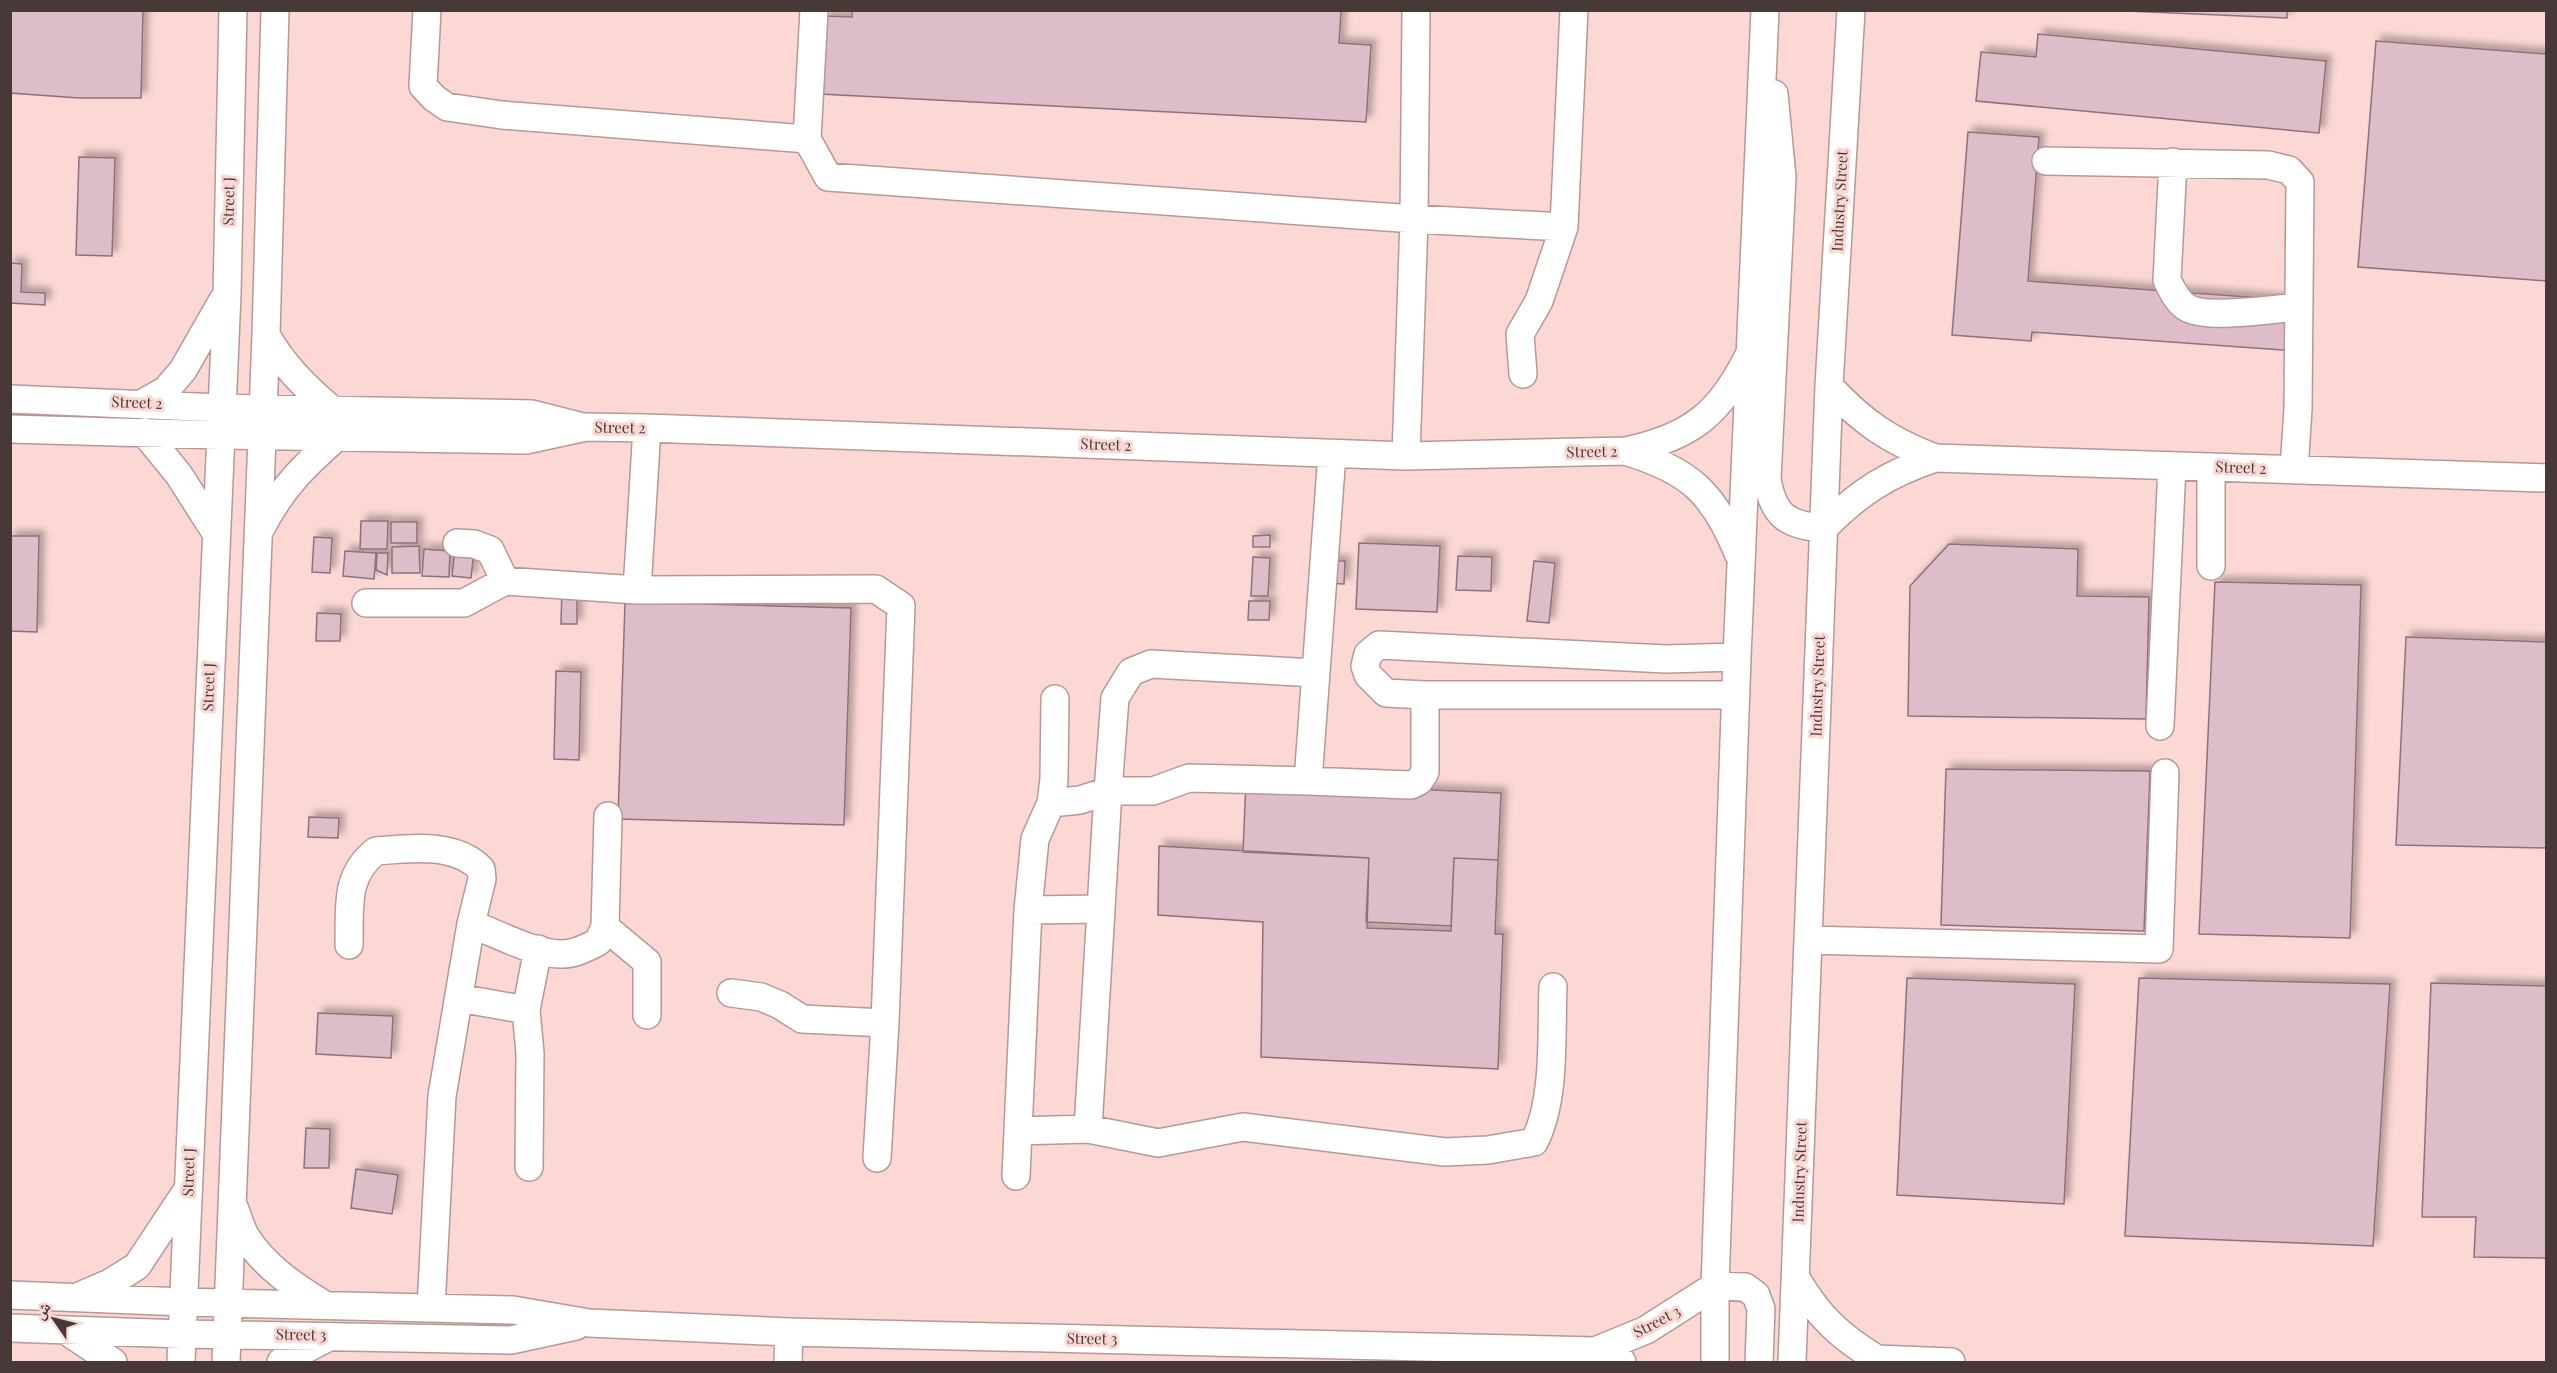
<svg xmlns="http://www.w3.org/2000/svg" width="2557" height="1373" font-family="'Playfair Display','Noto Naskh Arabic',serif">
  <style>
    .building { fill: #ddbdc8; stroke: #8e717b; stroke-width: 1.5; filter: url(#shadow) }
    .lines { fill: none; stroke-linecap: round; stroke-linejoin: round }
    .minor-casing { stroke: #b89894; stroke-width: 30 }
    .minor { stroke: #fff; stroke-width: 27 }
    .labels { text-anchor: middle; stroke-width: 6; stroke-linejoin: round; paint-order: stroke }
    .street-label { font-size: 15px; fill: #473938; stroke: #fbd8d4 }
  </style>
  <defs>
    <filter id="shadow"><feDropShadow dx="5.5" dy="-5.5" stdDeviation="3" flood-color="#0004"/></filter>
  </defs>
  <rect width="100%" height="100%" fill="#fbd8d4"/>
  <path class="building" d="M10,10h133l-2,88h-62l-69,-5z
    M852,10h489l-2,33 32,2 -5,77 -546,-28 5,-78 27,1z
    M2104,10h183v8z
    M2038,34l288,27 -7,72 -343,-32 5,-49 55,5z
    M2376,41l170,13v227l-188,-14z
    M1968,132l71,5 -11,144 274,20 -4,50 -266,-19 -1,9 -79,-6z
    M79,157l36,1 -3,98 -36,-1z
    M10,263l12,1 -1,28 24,1v12l-35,-2z
    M361,521h27l-1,28h-27z
    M391,522h26v21h-26z
    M1270,535v12h-17v-11z
    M10,536h29l-2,96 -27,-1z
    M314,537l18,1 -2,35 -18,-1z
    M1359,543l81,3 -3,66 -81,-3z
    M1949,544l129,5 -1,47 72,1 -3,122 -238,-3 2,-130z
    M419,546l1,27h-28v-26z
    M455,548l19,2 -3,28 -19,-2z
    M424,549l26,2 -1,26 -27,-1z
    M345,551l31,2 -2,26 -31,-3z
    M377,553h11l-1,22 -11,-5z
    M1458,556l34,1 -1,34 -35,-1z
    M1253,557l17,1 -2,38h-17z
    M1325,561h20l-1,23 -20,-1z
    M1534,561l21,2 -6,60 -22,-2z
    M2215,582l146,3 -11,353 -151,-4z
    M562,586l15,1v37h-16z
    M1249,601h21l-1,19h-21z
    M625,602l226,6 -7,217 -226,-6z
    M317,613l24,1 -1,27h-24z
    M2406,637l140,5v206l-150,-3z
    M556,671l25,1 -2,88 -25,-1z
    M1946,769l204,2 -6,160 -203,-6z
    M1246,782l255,11 -3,67 -44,-2 -3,68 -85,-4 3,-64 -126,-6z
    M309,817l30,1 -1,20 -30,-1z
    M1159,846l210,12 -2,70 84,3 3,-73 44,2 -3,74h8l-5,135 -237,-12 2,-135 -105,-7z
    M1907,978l168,6 -11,220 -167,-9z
    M2139,978l251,6 -17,262 -248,-10z
    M2431,983l115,3v272l-72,-1 2,-40h-54z
    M318,1013l75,3 -2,42 -75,-4z
    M306,1128l24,1 -1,39h-25z
    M356,1169l42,6 -6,39 -41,-6z"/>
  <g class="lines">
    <g class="minor-casing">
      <path id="minor" d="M427,10l-4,76 11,12 13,9 55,8 305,24
        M814,10l-7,129 21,38 586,42 150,8 10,-217
        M1774,94l8,83 -15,302c6,36 20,47 57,49 35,-36 64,-54 111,-70
        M2046,161l222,4 21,5 11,12 -2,227 -4,61
        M2173,162l-6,118c5,10 10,21 19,27 18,13 88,2 112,0
        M266,335c17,30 38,51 65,74
        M1523,374l-3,-40 19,-33 25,-74
        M1829,386c33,36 61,55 106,72l611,20
        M10,399l211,9 311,6 47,12
        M143,403l23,-13 17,-20 40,-70
        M647,428l-10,162 239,-1 25,17 -16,417 -83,-4 -22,-14 -19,-8 -30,-4
        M10,429l210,6 306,5 60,-13 61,1 759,28 220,-5c65,-14 94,-37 123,-96
        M144,432l35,43 37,58
        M1628,452c63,19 86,42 111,103
        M1406,456l8,-237 2,-209
        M2211,467v99
        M261,528c21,-41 43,-62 77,-92
        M457,543l17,1 16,6 15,31
        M366,603h98l41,-22 132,9
        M1316,673l-165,-9 -20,8 -16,26 -7,93h45l36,-13 119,3 24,-327
        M1425,695l-39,-2 -18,-18 -3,-9 3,-12 11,-9 287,14 71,-2
        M2160,726l12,-260
        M1308,781l103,4 8,-4 6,-9v-77h311
        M1028,910l73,-1
        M471,924c25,9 61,29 88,30 14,1 27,-6 39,-12l7,-15 3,-111
        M605,927l42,35v53
        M1808,940l351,9 6,-176
        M349,945c1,-37 -5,-69 27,-94 34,-3 79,-9 105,18l1,10 -11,45 -29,172 -11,212
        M459,998l67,12
        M1088,1129l70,14 85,-16 202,25 43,-2 46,-8c22,-41 17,-108 19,-155
        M1018,1131l10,-221 7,-71 16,-36 3,-24 1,-80
        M877,1158l8,-135
        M529,1167l1,-114 -4,-43 12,-61
        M1016,1176l2,-45 70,-2 20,-338 -28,9 -29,3
        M234,1207c4,10 7,22 12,30 19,30 48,49 77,67
        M1796,1278c22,38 43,58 81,81
        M10,1295l174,7 329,8 76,13 200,9 806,19 27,11
        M82,1295l28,-12 27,-17 51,-77
        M10,1328l173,6 328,6 65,-14
        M65,1330l48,32
        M1595,1351l51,-21 69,-44 30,1 11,8 5,14 -2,53
        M181,1362l46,-1068 6,-284
        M226,1362l40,-1027 9,-325
        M281,1362l46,-24
        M788,1362l1,-30
        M1715,1362v-76l22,-629 28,-647
        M1792,1362l37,-976 22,-376
        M1869,1362l8,-3 74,3"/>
    </g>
    <use href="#minor" class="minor"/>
  </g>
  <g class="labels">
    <g class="street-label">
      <text transform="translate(229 201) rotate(-89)" y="5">Street J</text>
      <text transform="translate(1840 201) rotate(-87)" y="5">Industry Street</text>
      <text transform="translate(137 403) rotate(2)" y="5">Street 2</text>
      <text transform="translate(620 428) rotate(1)" y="5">Street 2</text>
      <text transform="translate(1106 445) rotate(2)" y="5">Street 2</text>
      <text transform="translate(1592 452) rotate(-1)" y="5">Street 2</text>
      <text transform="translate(2241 468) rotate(2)" y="5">Street 2</text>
      <text transform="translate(1818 686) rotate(-88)" y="5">Industry Street</text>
      <text transform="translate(209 687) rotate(-88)" y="5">Street J</text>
      <text transform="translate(189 1172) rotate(-88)" y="5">Street J</text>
      <text transform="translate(1800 1172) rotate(-88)" y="5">Industry Street</text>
      <text transform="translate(1657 1322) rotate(-28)" y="5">Street 3</text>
      <text transform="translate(301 1335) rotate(1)" y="5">Street 3</text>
      <text transform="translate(1092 1339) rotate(1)" y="5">Street 3</text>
    </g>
  </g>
  <rect width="2557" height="1373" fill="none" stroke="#473938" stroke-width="24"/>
  <g transform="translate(54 1319) rotate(305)" stroke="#fbd8d4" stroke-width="4.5" paint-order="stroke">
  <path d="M0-4.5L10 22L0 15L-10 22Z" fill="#473938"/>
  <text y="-9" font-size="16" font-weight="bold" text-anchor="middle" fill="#473938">ش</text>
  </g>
</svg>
